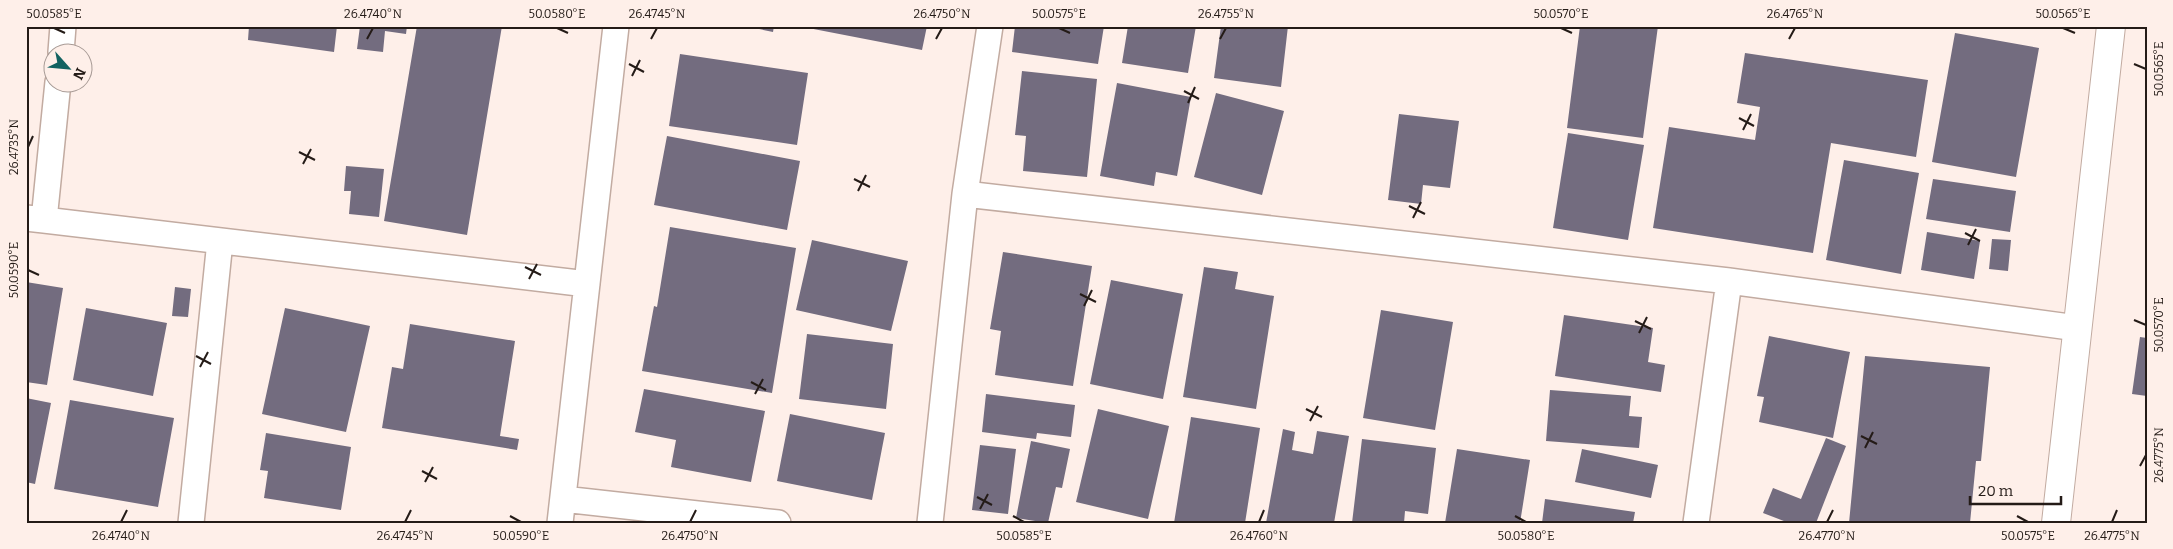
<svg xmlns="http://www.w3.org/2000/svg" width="2173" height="549" font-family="Bitter,serif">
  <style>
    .building { fill: #736c7f }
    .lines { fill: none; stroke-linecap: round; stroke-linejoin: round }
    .minor-casing { stroke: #c2aba1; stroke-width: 28 }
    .tertiary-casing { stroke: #c2aba1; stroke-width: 30 }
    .minor { stroke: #fff; stroke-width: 25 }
    .tertiary { stroke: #fff; stroke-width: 28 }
    .ticks { fill: none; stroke: #241b17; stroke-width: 2 }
    .neatline { fill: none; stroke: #241b17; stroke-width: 2 }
    .ticks-label { font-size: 12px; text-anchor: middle; fill: #241b17 }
  </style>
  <rect width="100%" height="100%" fill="#feefe9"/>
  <path class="building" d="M249,26h88l-3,26 -86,-12z
    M360,26h47l-1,8 -21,-3 -2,21 -26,-3z
    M417,26h85l-35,209 -83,-14z
    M745,26h29l-1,6z
    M798,26h129l-5,24z
    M1015,26h89l-6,38 -86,-12z
    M1128,26h68l-8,47 -66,-10z
    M1221,26h67l-7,61 -67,-9z
    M1580,26h78l-15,112 -76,-10z
    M1955,33l84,15 -23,129 -84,-15z
    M1745,53l183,27 -12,77 -85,-14 -18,110 -160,-25 16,-101 86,13 5,-33 -23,-4z
    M680,54l128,19 -11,72 -128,-19z
    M1022,71l75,8 -10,98 -64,-6 3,-35 -11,-1z
    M1117,83l74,14 -14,79 -21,-4 -2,14 -54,-10z
    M1216,93l68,18 -22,84 -68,-18z
    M1399,114l60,7 -9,67 -27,-3 -2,19 -33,-4z
    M1568,133l76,12 -16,95 -75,-12z
    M667,136l133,25 -13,69 -133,-25z
    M1844,160l75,13 -18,101 -75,-14z
    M346,166l38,3 -5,48 -30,-3 2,-23h-7z
    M1933,179l83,12 -6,41 -84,-13z
    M670,227l126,21 -24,145 -130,-22 12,-65 3,1z
    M1927,232l53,9 -6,38 -53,-9z
    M1992,239l19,1 -3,31 -19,-2z
    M812,240l96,21 -17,70 -95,-21z
    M1003,252l89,14 -19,120 -78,-11 6,-44 -11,-2z
    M1204,267l34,5 -3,17 39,7 -18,113 -73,-12z
    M1111,280l72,14 -20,105 -73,-15z
    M26,282l37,6 -16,97 -21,-3z
    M175,287l16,2 -3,28 -16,-1z
    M86,308l81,15 -14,73 -80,-16z
    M285,308l85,18 -24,106 -84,-18z
    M1381,310l72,12 -18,108 -72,-12z
    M1564,315l89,13 -5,34 17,3 -4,27 -106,-16z
    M410,324l105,17 -15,95 19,3 -2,11 -135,-22 10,-61 11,2z
    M807,334l86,10 -7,65 -87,-10z
    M1769,336l81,16 -17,86 -74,-16 5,-25 -7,-1z
    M2140,337l7,1v58l-15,-2z
    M1865,356l125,11 -9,94h-5l-6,62h-121z
    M644,389l121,22 -14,71 -80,-15 5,-27 -41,-8z
    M1550,390l81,6 -2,20 13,1 -3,31 -93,-7z
    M986,394l89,11 -4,32 -34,-4 -1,6 -54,-7z
    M26,398l25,5 -16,81 -9,-2z
    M70,400l104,18 -16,89 -104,-18z
    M1098,409l71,17 -21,93 -72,-17z
    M790,414l95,19 -13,67 -95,-19z
    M1191,417l69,11 -15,95h-71z
    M1283,429l12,3 -3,18 21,4 4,-23 32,5 -15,87h-68z
    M266,433l85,14 -10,63 -77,-12 4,-27 -8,-1z
    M1826,438l20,8 -30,77h-27l-26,-10 10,-25 28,11z
    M1362,439l74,9 -8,66 -23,-3 -1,12h-52z
    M1031,441l39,8 -8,39 -6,-1 -8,36 -32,-5z
    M980,445l36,4 -8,65 -36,-4z
    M1457,449l73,11 -10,63h-75z
    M1582,449l76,16 -7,33 -76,-16z
    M1545,499l90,13 -2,11h-91z"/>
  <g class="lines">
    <g class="minor-casing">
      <path id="minor" d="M61,52l2,-26
        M965,194l25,-168
        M26,218l18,2 14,-138
        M44,220l543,64
        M563,499l215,24
        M191,523l29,-282
        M560,523l56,-497
        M930,523l35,-329 764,87 348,47
        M1696,523l33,-242"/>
    </g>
    <g class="tertiary-casing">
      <path id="tertiary" d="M2056,523l55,-497"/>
    </g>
    <use href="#minor" class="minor"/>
    <use href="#tertiary" class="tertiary"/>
  </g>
  <path class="ticks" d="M54,28l11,5M557,28l11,5M1059,28l11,5M1561,28l11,5M2063,28l12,5M367,39l6,-11M651,39l6,-11M936,39l6,-11M1220,39l6,-11M1789,39l6,-11M629,64l15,8M2134,64l12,5M632,76l8,-16M1184,91l15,8M1188,103l7,-16M1739,118l15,8M1743,130l8,-16M28,147l5,-11M299,152l16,8M303,164l8,-15M854,179l16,8M858,191l8,-16M1409,206l16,8M1413,218l8,-16M1965,233l15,8M1968,245l8,-16M525,267l16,8M28,270l11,5M529,279l8,-15M1080,294l16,8M1084,306l8,-16M2134,320l12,5M1635,321l16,8M1639,333l8,-16M196,356l15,8M200,367l8,-15M751,382l15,8M755,394l8,-15M1306,409l16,8M1310,421l8,-15M1861,436l16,8M1865,448l8,-16M2140,466l6,-11M422,471l15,8M425,482l8,-15M977,497l15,8M980,509l8,-15M510,516l11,6M1013,516l11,6M1515,516l11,6M2017,516l11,6M121,522l6,-12M405,522l6,-12M690,522l6,-12M1259,522l5,-12M1827,522l6,-12M2112,522l5,-12"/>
  <rect width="2173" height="549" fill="none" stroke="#feefe9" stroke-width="55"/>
  <g transform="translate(68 68) rotate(117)"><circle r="24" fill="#feefe9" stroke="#a79a95"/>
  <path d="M0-4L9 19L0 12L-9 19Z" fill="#126261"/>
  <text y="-8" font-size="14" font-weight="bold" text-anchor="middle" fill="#241b17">N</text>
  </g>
  <path d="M1970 496v8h91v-8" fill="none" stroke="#241b17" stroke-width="2.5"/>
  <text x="1978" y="496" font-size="15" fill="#241b17" stroke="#feefe9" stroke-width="4" paint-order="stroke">20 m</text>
  <rect x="28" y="28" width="2118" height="494" class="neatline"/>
  <g class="ticks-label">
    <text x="54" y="18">50.0585°E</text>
    <text x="373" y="18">26.4740°N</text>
    <text x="557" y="18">50.0580°E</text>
    <text x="657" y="18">26.4745°N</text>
    <text x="942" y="18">26.4750°N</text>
    <text x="1059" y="18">50.0575°E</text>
    <text x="1226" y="18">26.4755°N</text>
    <text x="1561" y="18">50.0570°E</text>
    <text x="1795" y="18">26.4765°N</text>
    <text x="2063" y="18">50.0565°E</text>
    <text transform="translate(2159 69) rotate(-90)" y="4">50.0565°E</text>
    <text transform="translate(14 147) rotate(-90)" y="4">26.4735°N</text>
    <text transform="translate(14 270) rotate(-90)" y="4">50.0590°E</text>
    <text transform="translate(2159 325) rotate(-90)" y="4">50.0570°E</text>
    <text transform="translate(2159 455) rotate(-90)" y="4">26.4775°N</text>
    <text x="121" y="540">26.4740°N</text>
    <text x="405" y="540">26.4745°N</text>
    <text x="521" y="540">50.0590°E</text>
    <text x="690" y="540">26.4750°N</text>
    <text x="1024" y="540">50.0585°E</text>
    <text x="1259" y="540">26.4760°N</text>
    <text x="1526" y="540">50.0580°E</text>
    <text x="1827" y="540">26.4770°N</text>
    <text x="2028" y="540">50.0575°E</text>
    <text x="2112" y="540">26.4775°N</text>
  </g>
</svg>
